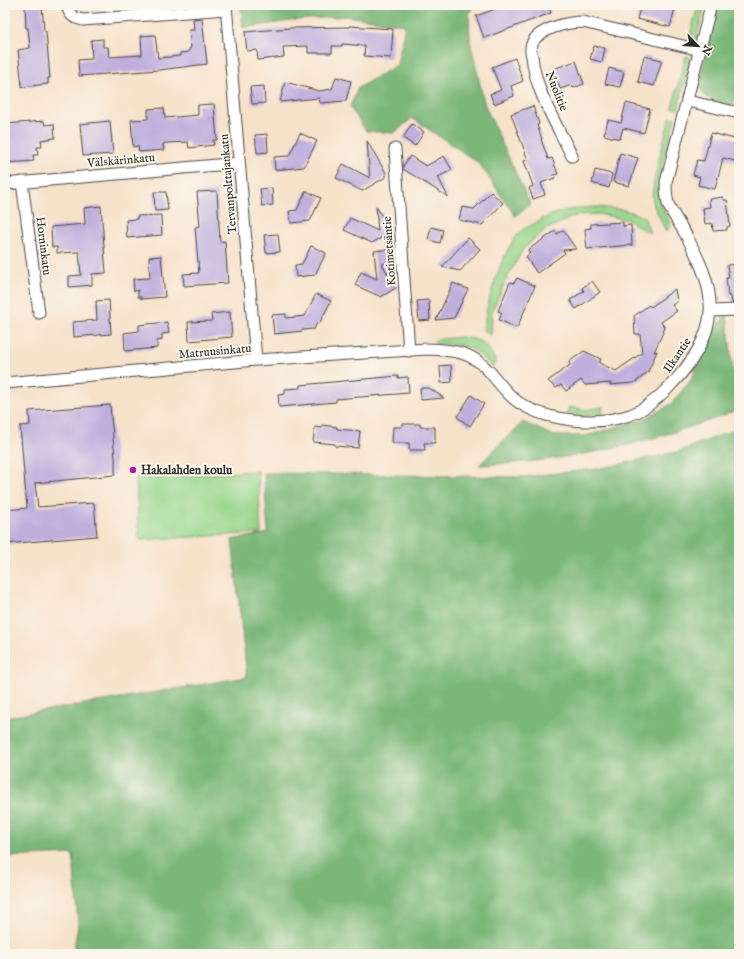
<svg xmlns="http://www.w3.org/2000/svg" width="744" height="959" font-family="'IM FELL English',serif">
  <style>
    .green { fill: #98d68c; stroke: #62805c }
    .forest { fill: #7ab778; stroke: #527152 }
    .building { fill: #c0afdd }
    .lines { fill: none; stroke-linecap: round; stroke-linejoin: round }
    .street-casing { stroke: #494643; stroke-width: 13 }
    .street { stroke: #fff; stroke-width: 11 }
    .poi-dot { fill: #b5179e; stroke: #fbf7ec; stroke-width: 1.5 }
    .labels { text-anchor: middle; stroke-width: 4; stroke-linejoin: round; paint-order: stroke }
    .street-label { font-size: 12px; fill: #2b2b2b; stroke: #fbf7ec }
    .poi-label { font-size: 12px; font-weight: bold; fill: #2b2b2b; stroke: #fbf7ec; text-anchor: start }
  </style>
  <rect width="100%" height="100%" fill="#fbf7ec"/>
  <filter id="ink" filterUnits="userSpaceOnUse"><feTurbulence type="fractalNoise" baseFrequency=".025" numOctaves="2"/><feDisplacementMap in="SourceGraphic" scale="8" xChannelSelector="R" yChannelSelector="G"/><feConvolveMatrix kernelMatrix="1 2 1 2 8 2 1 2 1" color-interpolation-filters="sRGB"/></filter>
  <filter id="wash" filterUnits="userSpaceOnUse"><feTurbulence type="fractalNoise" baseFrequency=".012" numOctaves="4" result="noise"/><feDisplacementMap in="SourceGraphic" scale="16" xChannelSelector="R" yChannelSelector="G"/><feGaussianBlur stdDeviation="0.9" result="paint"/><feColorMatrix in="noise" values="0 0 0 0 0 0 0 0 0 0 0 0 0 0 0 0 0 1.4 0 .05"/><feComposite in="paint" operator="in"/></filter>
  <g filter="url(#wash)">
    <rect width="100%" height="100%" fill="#f6e1c9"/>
    <path class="green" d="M698,5h7l-9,35 -7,-1z
      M686,56l5,2 -13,51 -6,-1z
      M670,117l5,1c-5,22 -19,58 -16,79 2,10 8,19 12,29l-5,5 -12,-25 -2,-10 4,-25z
      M597,207l28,3 19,7 6,16 -22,-13 -29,-6 -22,1 -32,15 -22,19 -15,27 -16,35 -1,24 -8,-5c5,-30 16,-73 36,-97 3,-4 9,-6 13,-8 23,-14 39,-17 65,-18z
      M461,337c21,2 26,7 35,25l-4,5c-19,-22 -29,-23 -57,-23v-4z
      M569,407l17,3 17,-3 -1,7 -20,2 -16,-2z
      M258,471l3,62 -122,7 -3,-62z"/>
    <path class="forest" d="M241,5h233l-5,8 1,28 15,65 45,98 -15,12 -36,-53 -67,-45 -18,15 -28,-2 -16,-24 8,-19 39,-23 8,-40 -58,-9 -50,4 -54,8z
      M718,5h21v76l-6,25c-17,-4 -32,-4 -34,-24z
      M727,315l10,95c-83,33 -169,52 -258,55l44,-43 31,14h31l57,-16 29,-16 20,-24 25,-53z
      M739,428v526h-666l5,-29 -5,-71 -68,3v-139l19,-4 223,-37 -15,-137 36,-7 -4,-60 257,4 76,-8 80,-17z"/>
    <g id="blocks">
      <path class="building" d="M25,5h17l2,26h2l4,47h-2v6l-26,3 -4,-37 12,-2 -2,-20h-2z
        M497,5h51l3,8 -67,25 -8,-22 22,-8z
        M641,5h35l-6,22 -33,-8z
        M202,18l5,46 -48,6 -80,6 -1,-16 14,-1 -1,-19 12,-1v8h5l1,10 33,-2 -1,-19 14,-1 3,23 22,-2v-3l9,-1v-3l2,-1 -2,-18h5l-1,-11z
        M349,26l44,3 -2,29 -27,-2 1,-10 -23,-2v2h-10v7h-24v-7l-25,1 1,10 -26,3 -1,-10 -10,1 -2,-19 45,-4 59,-1z
        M594,46l11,2 -3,14 -12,-3z
        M644,56l18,4 -8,26 -16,-4z
        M515,58l8,23 -12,5 3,10 -20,8 -4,-10 11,-4 -9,-23z
        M576,61l8,23 -11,4 -1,-3 -12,4 -7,-20z
        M609,68l15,4 -4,15 -15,-3z
        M336,77l15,4 -5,20 -26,2 -1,-5 -39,4 5,-20 34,9 13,-2z
        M264,86l1,17 -13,1 -2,-17z
        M626,103l24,6 -6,24 -21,-5 -3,11 -16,-4 4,-15 13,3z
        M214,104l3,36h-4l1,5 -25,3 -1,-6 -21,1 -4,1 1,6 -25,2 -1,-6 -5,1 -2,-27 17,-1v-10l16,-1 1,10 33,-3v-10z
        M533,106l6,18 -2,1 5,14h-1l7,20 4,-1 6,16 -4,1 1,3 -14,5 4,12 -12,4 -4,-11 4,-2 -9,-25 4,-1 -17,-46z
        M44,121l1,4 9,-1 1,14 -14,2 1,7h-5l1,8h-5l1,6 -29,2v-39z
        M110,121l3,33 -30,2 -3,-32z
        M412,124l12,8 -9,14 -12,-8z
        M300,133l17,8 -13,26 -29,3 -1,-13 15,-1z
        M711,133l28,7v22l-16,-4 -8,31 -17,-4 2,-8 -7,-2 4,-15 7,1z
        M267,134l1,18 -11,1 -2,-18z
        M367,141l19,32v4l-24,14 -26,-13 7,-14 27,14z
        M620,153l18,5 -9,28 -16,-4z
        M410,156l16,10 18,-10 8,14 -14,7 10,20 -45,-28v-3z
        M595,170l17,4 -3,14 -17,-5z
        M272,188l1,17 -11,1 -2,-17z
        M217,191l3,51 5,-1 3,42 -44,3 -1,-12 16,-1 -4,-46 5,-1 -3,-34z
        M306,191l15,7 -11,23 -19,2 -2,-12 8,-1z
        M154,192h12l2,18 -13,1z
        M491,192l12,11 -21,22 -23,-5 3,-13 12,2z
        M723,197l1,3h3l3,26 -3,1v3l-14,1 -1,-8 -7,1 -2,-16 7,-1 -1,-8z
        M101,206l5,67 -14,1v11l-23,2v-11l12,-1 -2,-23 -22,1v-6h-5l-1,-20 34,-3 -1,-16z
        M376,206l15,26 -19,11 -28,-13 6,-12 28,13z
        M161,215l1,20 -35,3 -1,-18 11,-1v-3z
        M623,222v4l8,-1 1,20 -45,4 -2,-20 6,-1v-4z
        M431,227l12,3 -3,13 -12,-3z
        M563,230l13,19 -13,1 2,3 -28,20 -11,-16 4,-4 -2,-3 27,-19 2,3z
        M278,234l2,18 -14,1 -2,-18z
        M468,238l12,11 -20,22 -18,-4z
        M311,246l15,7 -11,22 -19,2 -1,-12 7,-1z
        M392,249l2,14 -12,1 14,24 -15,9 -26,-12 6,-13 16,7 -3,-28z
        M161,256l4,41 -24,2v-2h-3v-7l-4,1 -1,-12 17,-1 -1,-21z
        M739,264v39h-7l-1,-7h-3l-2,-18h3l-2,-13z
        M517,278l18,8 -18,42 -18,-8 3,-7 -4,-2 12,-29 4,1z
        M592,281l8,11 -24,17 -6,-9 14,-9 -2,-3z
        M453,283l15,6 -14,29 -18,2z
        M675,289l2,13 -5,3 5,6 -16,11 4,6 -11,24 3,-1 -9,21 -11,9 -4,2 -23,2 1,-2 -26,2 -4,-5 -15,11 -5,-6 -5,3 -8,-7 22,-16 -1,-3 15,-11 17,8 -2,4 17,8 26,-18 -2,-19h-5l-1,-18 15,-11 2,2z
        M316,294l15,7 -12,23 -2,-1 -3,6 -12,1v1l-28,3 -2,-19 14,-1v4l19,-2z
        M109,300l2,34 -37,3 -1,-15 24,-2 -1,-19z
        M429,300l1,20 -11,1 -2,-20z
        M230,312l2,25 -43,4 -1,-19 24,-1 -1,-7z
        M167,322l2,11 -7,1v6l-5,1v7l-32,3 -1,-18 15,-2v-6z
        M451,365l1,17 -11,1 -1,-17z
        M398,376v2l10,-1 1,16 -73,6v3l-57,5 -1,-12 7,-1v-5l15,-1v-3z
        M420,388h9l15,10 -23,2z
        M471,395l13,9 -14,22 -13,-9z
        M110,405l5,53v17l-80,8 3,24 56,-4 3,33 -92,8v-34l22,-2 -7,-82 10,-1 -1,-14z
        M402,424h18v3h15v16h-11l1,7h-16v-7h-17l1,-16h9z
        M322,425l15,2v2l23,2 -2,17 -23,-2v-2l-22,-2 2,-15 7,1z"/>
    </g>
  </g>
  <g filter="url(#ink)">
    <use href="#blocks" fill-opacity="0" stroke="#494643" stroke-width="1"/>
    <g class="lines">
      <g class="street-casing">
        <path id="street" d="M67,5c2,10 6,13 16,15l143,-11
          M226,5l30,355
          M688,101l51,12
          M395,149l14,202
          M572,156c-15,-31 -37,-65 -40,-100 -1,-3 -2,-8 0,-12 5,-15 36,-22 51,-22l117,28
          M22,182l17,131
          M5,184l234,-21
          M710,311l29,-1
          M5,383l251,-23 171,-11c26,1 44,2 63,23 7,9 15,19 24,27 29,23 82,27 116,16 14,-5 27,-16 37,-26 20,-20 41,-47 43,-77 2,-26 -11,-53 -23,-75 -5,-10 -13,-20 -18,-31 -3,-7 -3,-16 -3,-24l45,-177"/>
      </g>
      <use href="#street" class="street"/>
    </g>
  </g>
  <circle class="poi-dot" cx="133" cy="470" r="4"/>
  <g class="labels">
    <g class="street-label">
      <text transform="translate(557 91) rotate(68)" y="4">Nuolitie</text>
      <text transform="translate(121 160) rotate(-5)" y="4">Välskärinkatu</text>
      <text transform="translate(228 184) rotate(-95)" y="4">Tervanpolttajankatu</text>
      <text transform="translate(44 246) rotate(83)" y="4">Horninkatu</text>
      <text transform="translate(389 251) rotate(-94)" y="4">Kotimetsäntie</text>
      <text transform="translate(215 351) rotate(-5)" y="4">Matruusinkatu</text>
      <text transform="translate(677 355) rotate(-56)" y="4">Ilkantie</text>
    </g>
    <g class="poi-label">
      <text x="141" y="474">Hakalahden koulu</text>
    </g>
  </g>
  <rect width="744" height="959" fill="none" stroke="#fbf7ec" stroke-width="20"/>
  <g transform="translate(698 46) rotate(115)" stroke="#fbf7ec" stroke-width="3" paint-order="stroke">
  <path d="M0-3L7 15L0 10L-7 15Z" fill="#2b2b2b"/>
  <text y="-6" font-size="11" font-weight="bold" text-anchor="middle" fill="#2b2b2b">N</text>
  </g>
</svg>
